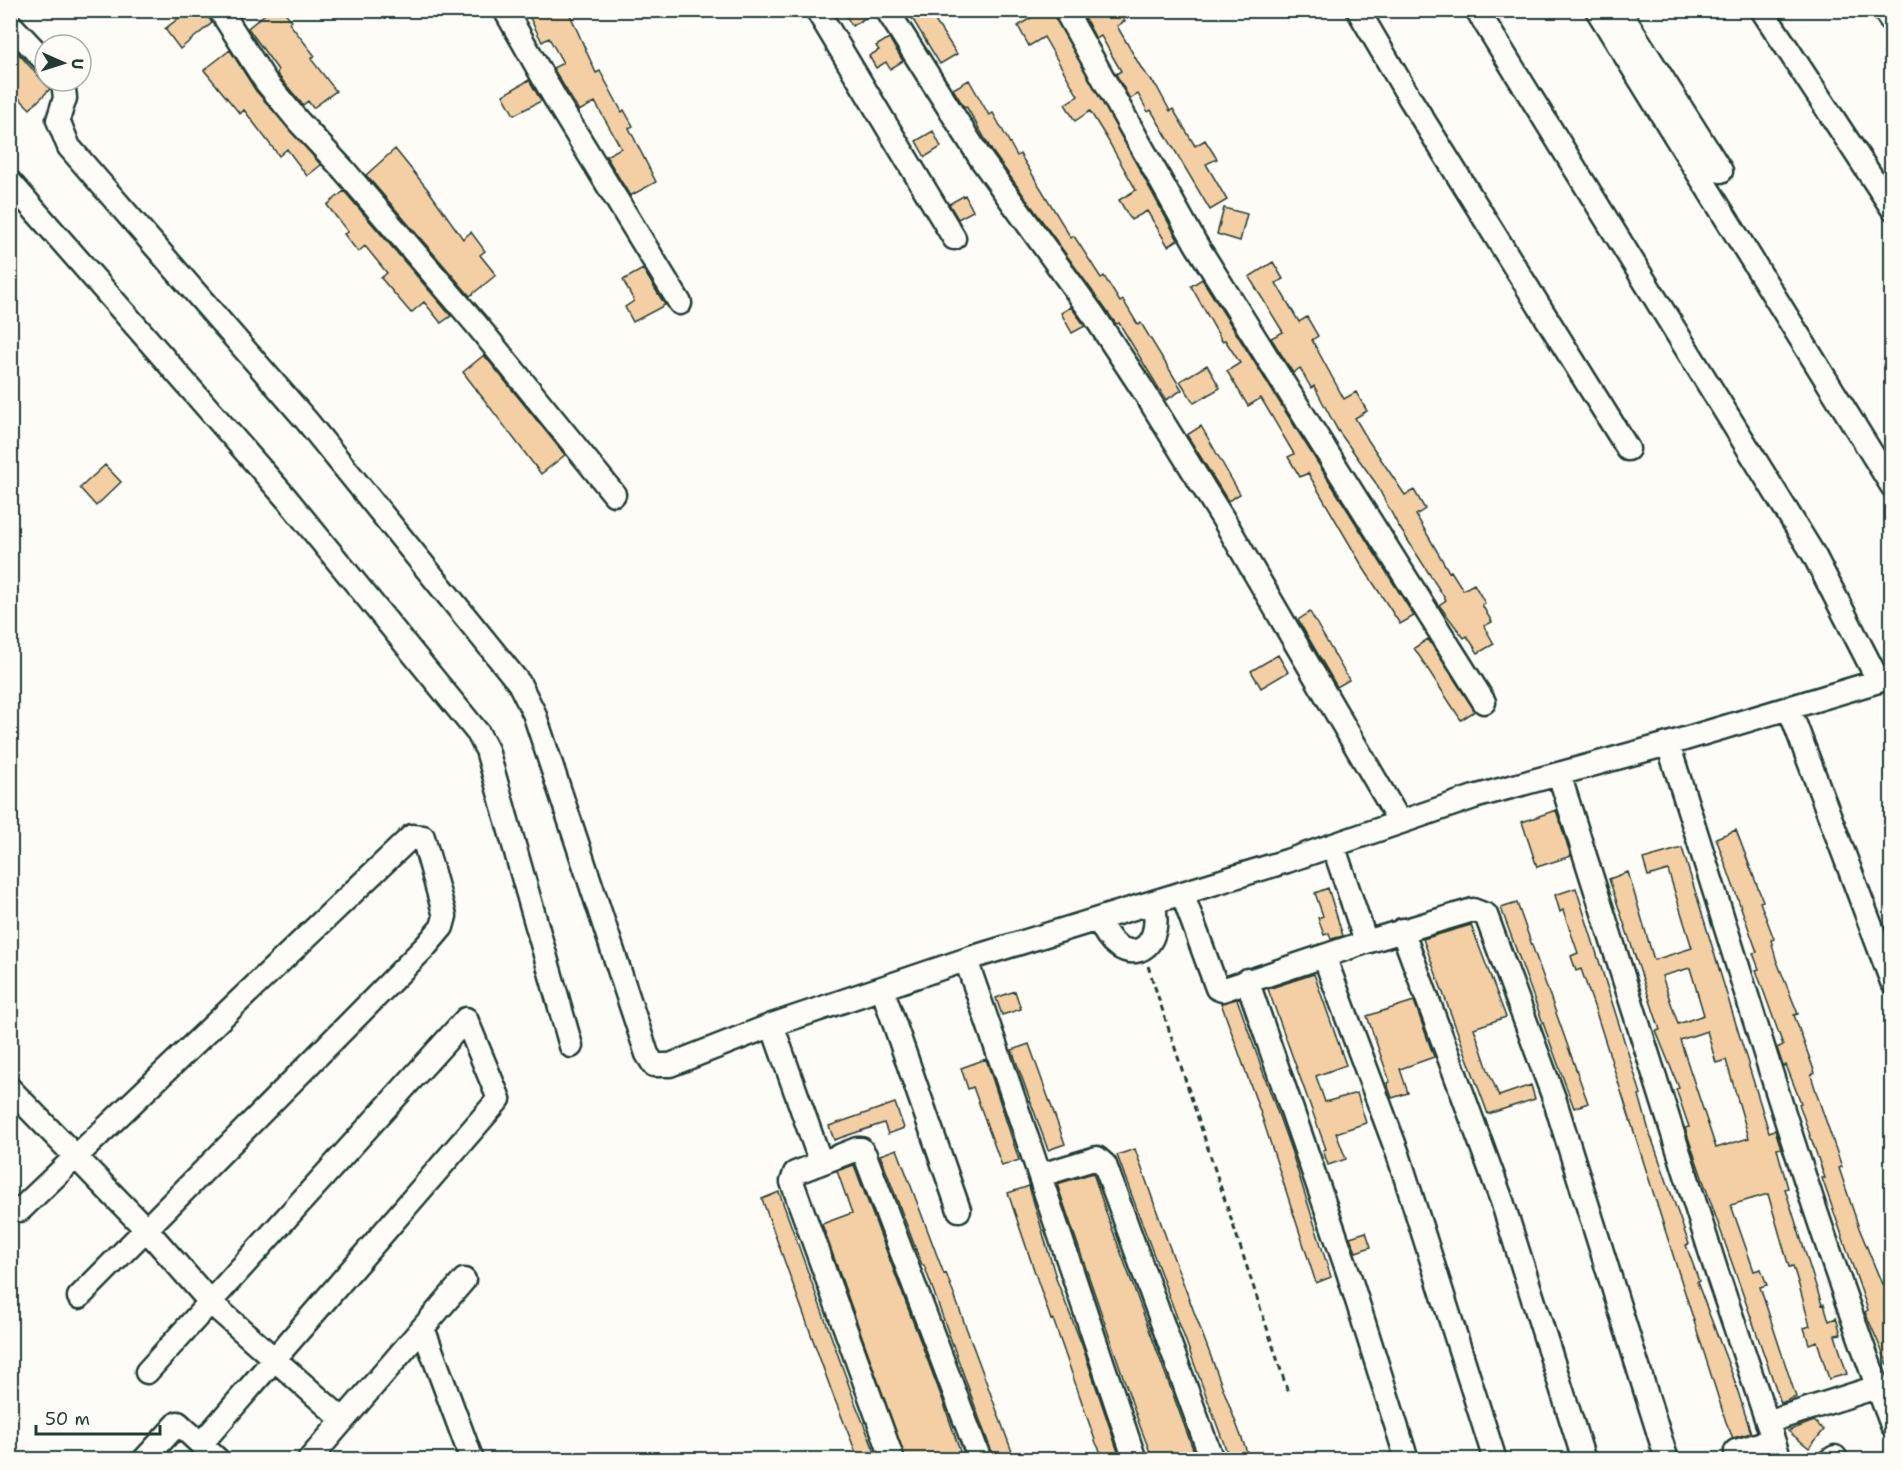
<svg xmlns="http://www.w3.org/2000/svg" width="1902" height="1470" font-family="'Shantell Sans',sans-serif">
  <style>
    .building { fill: #f4cfa4; stroke: #1f3d34; stroke-width: 1.5; fill-rule: evenodd }
    .lines { fill: none; stroke-linecap: round; stroke-linejoin: round }
    .minor-casing { stroke: #1f3d34; stroke-width: 27 }
    .path { stroke: #1f3d34; stroke-width: 3; stroke-dasharray: 6 4.5; stroke-linecap: butt }
    .minor { stroke: #fdfcf7; stroke-width: 22 }
  </style>
  <rect width="100%" height="100%" fill="#fdfcf7"/>
  <filter id="ink" filterUnits="userSpaceOnUse"><feTurbulence type="fractalNoise" baseFrequency=".0167" numOctaves="2"/><feDisplacementMap in="SourceGraphic" scale="12" xChannelSelector="R" yChannelSelector="G"/><feConvolveMatrix kernelMatrix="1 2 1 2 8 2 1 2 1" color-interpolation-filters="sRGB"/></filter>
  <g filter="url(#ink)">
    <path class="building" d="M189,10h15l8,13 -32,26 -15,-20z
      M270,10h13l9,11 -3,2 26,33 -4,3 25,32 -23,17 -5,-7 -5,4 -26,-31 1,-4 -30,-42z
      M526,10h42l28,63 4,-2 22,41 2,-2 9,16 -4,2 27,54 -26,14 -24,-40 15,-8 -26,-46 -16,9 -26,-43 10,-5 -14,-25 -7,4z
      M843,10h31v3l-22,13z
      M907,10h21l29,44 -17,10z
      M1043,10h9l126,230 -10,6 -21,-35 -16,9 -12,-20 17,-10 -30,-53 -16,-26 -15,10 -10,-17 13,-8 -34,-59 -15,9 -11,-20z
      M1081,10h38l6,11 -8,5 26,45 14,16 13,24 3,-2 22,37 10,-6 12,19 -11,5 21,36 -17,10 -59,-100 -3,2 -10,-18 -8,5 -14,-25 5,-3 -7,-12 -13,-23 -5,3z
      M889,38l14,23 -13,8 -4,-7 -10,6 -7,-12 10,-6 -3,-4z
      M10,44l40,45 -20,20 -20,-20z
      M230,50l26,41 65,74 -14,11 -20,-27 -8,7 -35,-46 -4,4 -36,-44z
      M529,80l12,21 -27,14 -11,-20z
      M969,80l20,35 4,-2 24,43 3,-2 51,84 3,-2 27,42 3,-2 16,26 3,-2 15,25 3,-2 41,67 -16,10 -47,-77 -3,1 -124,-173 -26,-45 -2,1 -11,-18z
      M933,131l8,16 -16,10 -9,-16z
      M395,149l34,42 34,48 8,-7 14,19 -5,4 16,20 -26,21 -104,-121z
      M344,191l107,125 -10,7 -17,-21 -13,11 -30,-35 6,-5 -22,-27 -7,6 -14,-18 4,-2 -21,-27z
      M965,195l8,16 -15,8 -9,-15z
      M1224,208l23,6 -7,27 -23,-7z
      M1273,262l10,17 -7,4 23,39 8,-5 11,19 -6,4 32,59 12,-7 11,19 -12,7 13,22 37,55 9,-5 11,19 -9,6 33,57 2,-1 12,19 11,-6 11,19 -3,2 10,17 -8,4 10,18 -16,9 -11,-17 -3,2 -25,-33 7,-5 -48,-75 -23,-43 -38,-53 -23,-43 -3,2 -11,-20 -7,5 -22,-35 12,-6 -34,-55z
      M643,269l22,36 -32,17 -8,-15 9,-6 -11,-21z
      M1202,279l212,337 -14,8 -36,-55 -56,-96 -8,4 -12,-20 6,-3 -33,-56 -13,8 -21,-35 13,-8 -15,-23 -3,1 -31,-55z
      M1071,307l14,19 -13,7 -11,-20z
      M484,355l81,100 -24,19 -78,-102z
      M1207,365l13,23 -26,15 -14,-22z
      M1201,426l39,68 -12,7 -41,-66z
      M105,465l16,17 -25,24 -16,-18z
      M1310,612l39,68 -12,7 -39,-67z
      M1428,639l47,72 -14,9 -47,-72z
      M1278,655l10,17 -27,16 -10,-17z
      M1556,810l15,46 -34,11 -15,-45z
      M1736,830l27,71 -3,1 14,37 -3,1 5,19 22,55 -4,1 21,58 -4,2 6,20 25,72 -3,1 20,60 23,56 10,-4v94l-27,-62 3,-2 -46,-132h3l-26,-74 2,-1 -15,-38 -3,1 -6,-18 6,-3 -27,-75 3,-1 -6,-16 4,-1 -41,-114z
      M1682,848l87,284 6,-2 6,18 -4,1 11,39 -3,1 37,116 2,-1 5,17 7,-3 5,16 -6,1 12,39 -18,5 -12,-38 -8,3 -5,-16 6,-2 -10,-37 -7,-23 -4,1 -21,-73 -37,11 23,66 7,-2 6,16 -7,2 36,110 -15,6 -91,-260 -5,-15 4,-1 -13,-38 3,-1 -23,-57 4,-1 -51,-151 19,-7 26,88 38,-12 -24,-78 -20,6 -5,-17zM1690,968l14,47 -26,9 -16,-48zM1707,1031l9,32 10,-3 23,78 -33,10 -36,-108z
      M1328,888l15,48 -12,3 -2,-6 -5,2 -6,-17 5,-2 -8,-23z
      M1576,888l65,206 -2,1 10,36 40,113 -3,1 13,36 -2,1 37,97 17,54 -18,5 -7,-16 -131,-413 -14,-40 -5,2 -5,-15 7,-3 -15,-43 -3,2 -5,-17z
      M1517,903l71,200 -14,5 -73,-200z
      M1471,925l35,92 -32,11 14,42 11,26 32,-11 4,14 -47,15 -65,-175z
      M1314,974l32,91 -30,11 9,26 32,-9 9,30 -30,10 10,26 -18,6 -5,-15 3,-1 -58,-160z
      M1015,991l6,18 -19,6 -6,-17z
      M1237,999l54,151 40,127 -15,6 -55,-169 -40,-111z
      M1414,1001l20,56 -34,12 8,24 -16,5 -5,-15 3,-1 -23,-66z
      M1029,1044l36,100 -17,6 -36,-100z
      M986,1059l33,101 -17,6 -29,-79 -5,2 -7,-21z
      M895,1103l9,25 -16,6 -4,-11 -50,17 -5,-14z
      M897,1149l47,125 2,-1 69,187h-20l-10,-26 -61,-169h-2l-42,-110z
      M1135,1149l33,94 82,217h-20l-84,-226 -29,-79z
      M854,1165l89,236 20,59h-57l-84,-236 30,-11 -15,-42z
      M1093,1173l13,39 91,248h-44l-13,-34 -83,-242z
      M1029,1186l28,95 25,64 37,110 -14,5 -9,-17 -43,-124 -2,1 -43,-127z
      M779,1192l77,213 22,55h-19l-26,-65 -71,-196z
      M1366,1232l5,15 -15,5 -6,-15z
      M1814,1421l10,9 -15,18 -21,-17z"/>
    <g class="lines">
      <g class="minor-casing">
        <path id="minor" d="M220,10l46,72 33,40 44,47 133,155 138,170
          M505,10l55,97 120,196
          M817,10l137,228
          M887,10l94,149 114,158 48,73 82,132 175,300
          M1065,10l131,234 288,458
          M1358,10l51,87 219,352
          M1477,10l337,545 64,125
          M1597,10l295,476
          M1619,10l102,161
          M1762,10l130,198
          M1884,10l8,12
          M10,24l35,37
          M63,81l2,17 -7,22 11,27 237,273 213,263 15,30 113,341 7,11h16l102,-40 202,-68 313,-96 187,-64 194,-53 224,-67
          M10,182l277,317 191,234 9,17 84,296
          M1789,708l103,274
          M1668,744c73,227 138,457 224,681
          M1559,774l158,499 63,187
          M1182,893l35,95 5,2 144,-48 -33,-97
          M1099,919c19,52 68,37 54,-17
          M1402,930l100,271 82,259
          M1366,942l107,-32 13,5 68,183 113,362
          M1324,956l74,198 97,306
          M966,960c58,166 113,333 169,500
          M1247,980l101,292 59,188
          M882,988l77,222
          M772,1025l49,138 36,-14h4l4,6 115,305
          M10,1089l136,140 65,74 131,116
          M821,1163l-26,10 -3,9 101,278
          M1041,1175l56,-17 8,7 107,295
          M20,1210l392,-374 11,1 22,79 -3,11 -16,19 -347,351
          M423,1328l49,132
          M147,1372l319,-353 33,80 -298,345
          M1767,1422l110,-35
          M1736,1451l37,-11
          M144,1460l34,-37 40,37
          M309,1460l155,-180
          M1830,1460l5,-3"/>
      </g>
      <path class="path" d="M1148,966l141,429"/>
      <use href="#minor" class="minor"/>
    </g>
  </g>
  <rect width="1902" height="1470" fill="none" stroke="#fdfcf7" stroke-width="36"/>
  <rect x="18" y="18" width="1866" height="1434" fill="none" stroke="#1f3d34" stroke-width="2" filter="url(#ink)"/>
  <g transform="translate(63 63) rotate(93)"><circle r="28" fill="#fdfcf7" stroke="#a4b0a9" stroke-width="1.5"/>
  <path d="M0-4.5L10 22L0 15L-10 22Z" fill="#1f3d34"/>
  <text y="-9" font-size="16" font-weight="bold" text-anchor="middle" fill="#1f3d34">U</text>
  </g>
  <path d="M36 1425v9h124v-9" fill="none" stroke="#1f3d34" stroke-width="3"/>
  <text x="45" y="1425" font-size="18" fill="#1f3d34" stroke="#fdfcf7" stroke-width="4.5" paint-order="stroke">50 m</text>
</svg>
